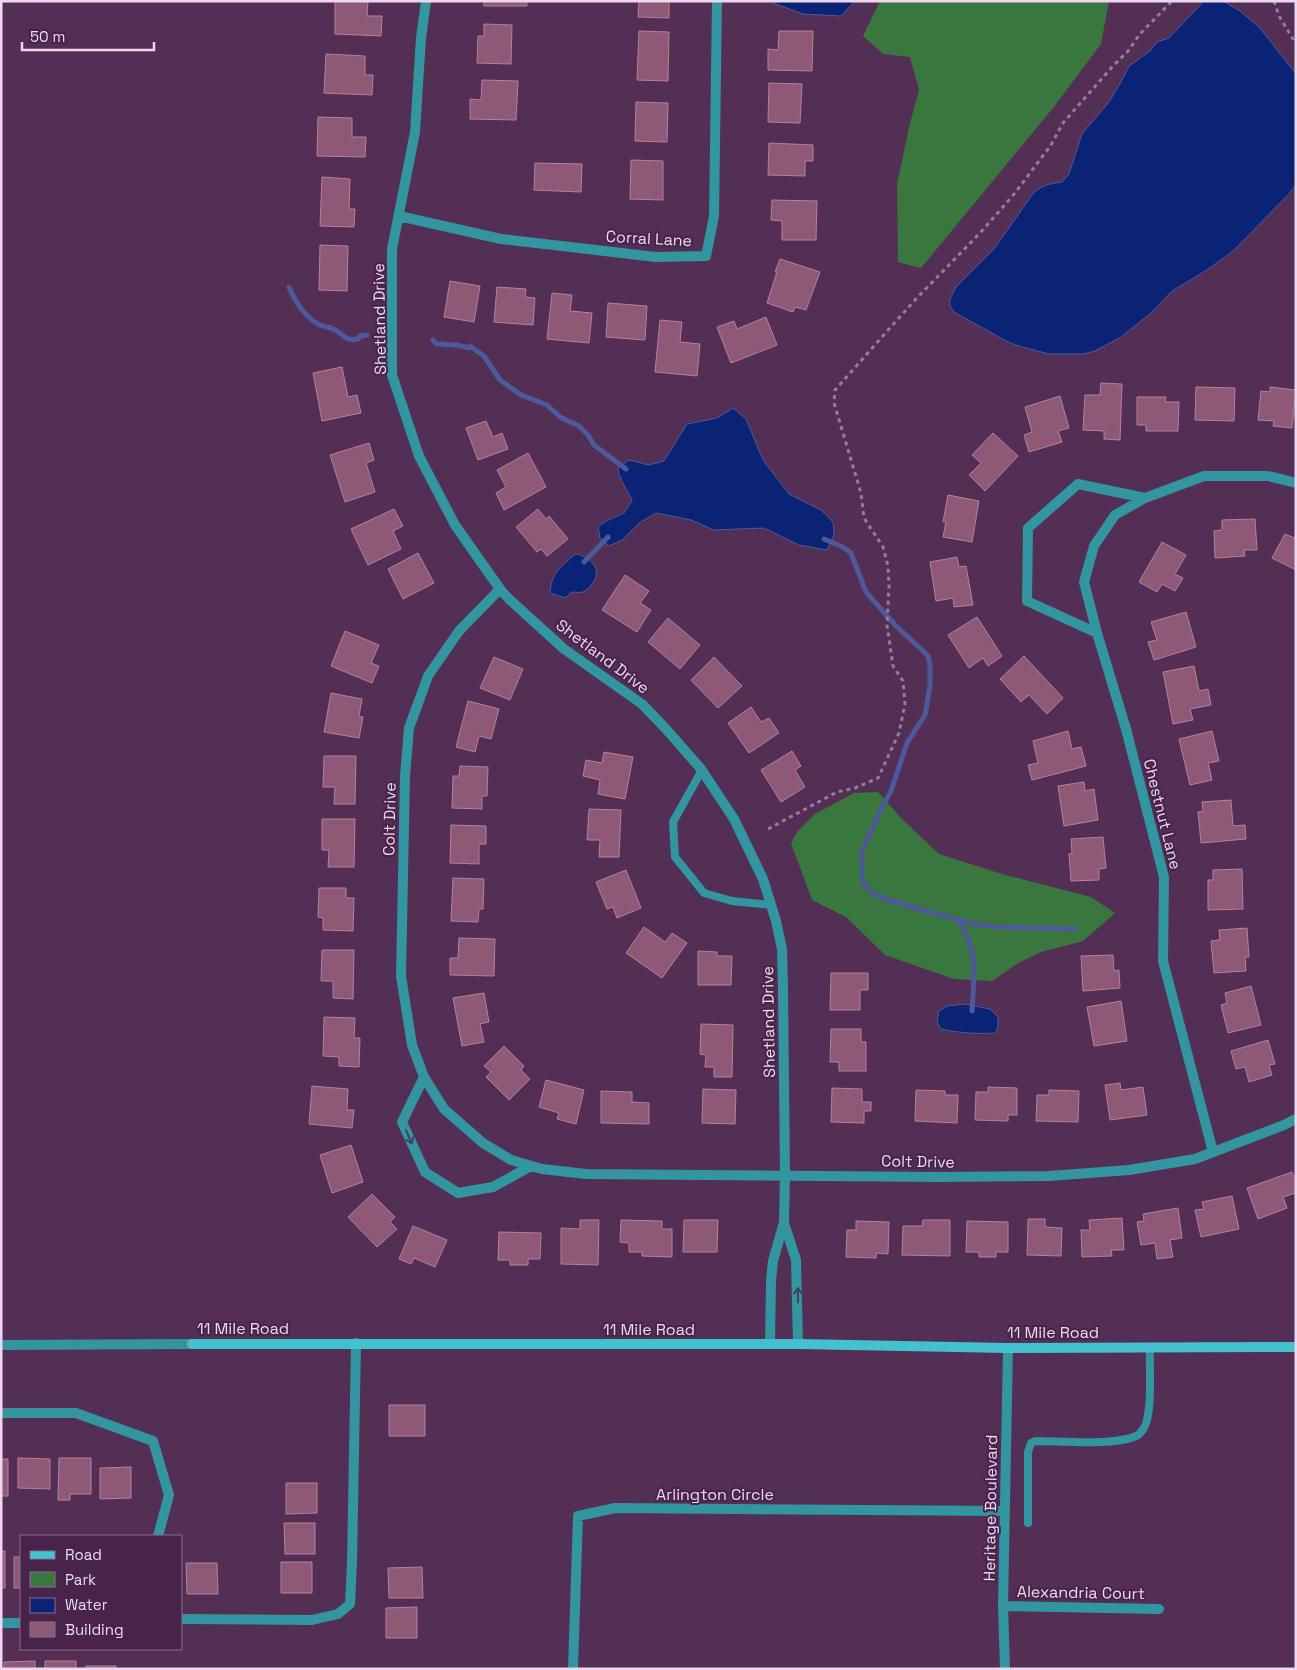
<svg xmlns="http://www.w3.org/2000/svg" width="1297" height="1670" font-family="'Space Grotesk',sans-serif">
  <style>
    .green { fill: #3a773e }
    .water { fill: #0a2374; stroke: #4e5999 }
    .lines { fill: none; stroke-linecap: round; stroke-linejoin: round }
    .stream { stroke: #4e5999; stroke-width: 5 }
    .building { fill: #8d5977; stroke: #b7809f }
    .path { stroke: #997b9a; stroke-width: 3; stroke-dasharray: 4 4; stroke-linecap: butt }
    .lane { stroke: #32959f; stroke-width: 8 }
    .street { stroke: #32959f; stroke-width: 10 }
    .secondary { stroke: #43c1ce; stroke-width: 10 }
    .oneway { stroke: #42405f }
    .labels { text-anchor: middle; stroke-width: 4; stroke-linejoin: round; paint-order: stroke }
    .street-label { font-size: 16px; fill: #eed8ef; stroke: #48244a }
  </style>
  <rect width="100%" height="100%" fill="#532f55"/>
  <path class="green" d="M880,1h229l-8,43 -48,64 -132,160 -23,-6 -1,-78 13,-61 9,-33 -9,-33 -27,-3 -20,-18z
    M878,792l24,27 37,35 63,20 89,23 24,16 -32,28 -42,11 -21,10 -28,19 -38,-2 -69,-24 -39,-38 -34,-17 -21,-57 6,-11 18,-18 39,-21z"/>
  <path class="water" d="M773,1h82l-14,15 -38,-2 -30,-11z
    M1204,1h19l17,10 19,16 37,47v111l-7,9 -56,57 -26,19 -35,21 -21,22 -30,24 -26,14 -12,3h-34l-30,-8 -11,-4 -54,-30 -4,-6v-7l6,-12 38,-38 38,-54c9,-10 17,-11 30,-13l7,-8 13,-40 27,-32 12,-20 8,-16 21,-15 7,-9 12,-4z
    M733,408l13,11 17,41 26,34 32,16 12,12 1,13 -7,15 -28,-5 -35,-17 -50,2 -23,-10 -35,-7 -17,10 -17,17 -13,6 -9,-8 -2,-11 8,-6 18,-8 8,-12c-4,-11 -13,-21 -14,-33l11,-8 20,5 15,-4 23,-37 30,-6z
    M575,554c15,2 29,16 17,30 -2,3 -5,6 -9,8 -4,1 -8,0 -12,0l-5,6 -16,-5c1,-20 11,-26 25,-39z
    M965,1004l25,5 8,8v9l-2,7c-18,1 -38,0 -55,-4l-4,-7 2,-11 8,-5z"/>
  <g class="lines">
    <path class="stream" d="M289,287c6,14 15,29 29,37 6,3 14,3 19,7 7,5 9,10 21,8l2,-3 7,-1
      M433,340l4,4 19,1 13,3 1,-2 14,10 16,24 21,15 26,10 13,12 19,9 9,9 6,10 32,24
      M824,539l19,8 8,6 15,39 29,33 28,26 5,5 2,8v22l-5,29 -18,28 -16,48 -10,18 -19,43v22l2,10 10,10 8,4 44,13 50,13 23,3 76,2
      M584,562l24,-25
      M958,920c21,31 16,55 14,91"/>
  </g>
  <path class="building" d="M335,1h33l-1,15h15l-1,20 -46,-2z
    M484,1h43v5h-43z
    M639,1h30v17l-31,-1z
    M484,24l28,1 -1,39 -34,-1 1,-27h6z
    M639,31l30,1 -1,49 -31,-1z
    M779,31h34l-1,40 -44,-1v-21l10,1z
    M326,54l39,2v19h8l-1,20 -48,-2z
    M482,80l36,1 -2,39 -46,-1v-20l11,1z
    M769,83l33,1 -2,39 -32,-1z
    M636,102l32,1 -1,39 -32,-1z
    M318,117l34,1v19h14l-1,20 -48,-1z
    M769,143l44,2v16h-8v15l-37,-1z
    M631,160l32,1v39l-33,-1z
    M535,163l47,1 -1,28 -47,-2z
    M322,177l28,2 -1,30h6l-1,18 -34,-1z
    M772,200l45,1 -1,39h-34v-19l-11,-1z
    M320,245l28,1 -1,45 -28,-1z
    M780,259l40,13 -14,38 -11,-3 -2,5 -26,-9 10,-31h-2z
    M450,281l30,5 -6,36 -30,-5z
    M497,287l29,2 -1,8 10,1 -2,27 -39,-3z
    M552,293l20,2 -2,16 22,2 -3,30 -42,-4z
    M608,303l39,3 -2,34 -39,-3z
    M766,317l11,28 -46,18 -14,-36 17,-6 3,8z
    M660,320l22,2 -2,20 20,2 -3,32 -42,-4z
    M342,367l6,30 9,-2 4,18 -39,8 -9,-48z
    M1101,383l21,1 -2,56 -16,-1v-8l-21,-1 2,-35h15z
    M1196,387l39,1 -1,33 -39,-1z
    M1270,387l26,3 -4,38 -19,-2 1,-5 -16,-1 3,-29 9,1z
    M1060,396l9,32 -11,3 4,11 -33,10 -5,-17 8,-3 -7,-25z
    M1137,397h29l-1,5h14l-1,29h-32v-6h-9z
    M486,421l7,16 9,-4 6,16 -30,11 -12,-32z
    M993,433l25,23 -33,35 -16,-16 12,-12 -9,-8z
    M369,443l5,17 -8,3 9,29 -30,10 -15,-47z
    M528,453l18,34 -42,23 -8,-17 10,-6 -9,-17z
    M948,495l31,6 -7,41 -29,-5 3,-15h-3z
    M394,509l9,17 -10,5 8,18 -33,16 -17,-36z
    M538,509l8,10 3,-3 19,23 -21,17 -6,-7 -4,3 -21,-25z
    M1255,519l2,31h-13l1,6 -30,2 -1,-27 8,-1v-10z
    M1285,534l9,4 2,-4v36l-24,-12z
    M1162,542l24,13 -11,19 8,4 -8,13 -13,-7 -5,8 -18,-10z
    M418,553l16,30 -31,16 -15,-30z
    M957,557l2,10 7,-1 7,39 -19,2 -1,-9 -17,3 -6,-39z
    M625,575l24,16 -9,12 11,7 -14,22 -35,-22z
    M1186,612l10,35 -42,13 -6,-18 9,-2 -6,-18z
    M977,617l25,39 -14,10 -5,-8 -14,10 -21,-33z
    M668,618l32,27 -20,24 -32,-27z
    M345,631l34,14 -8,18 8,3 -7,17 -41,-17z
    M1024,656l39,42 -16,16 -18,-19 -8,7 -21,-23z
    M494,657l29,12 -13,31 -30,-12z
    M714,657l28,29 -24,22 -27,-28z
    M1194,666l5,25 9,-2 3,16 -21,4 3,11 -20,4 -10,-52z
    M331,693l31,6 -3,17 4,1 -4,21 -35,-6z
    M468,701l31,8 -8,30 -12,-3 -4,16 -19,-5z
    M751,707l10,15 8,-4 10,15 -30,20 -21,-30z
    M1068,731l4,18 9,-2 5,19 -54,14 -4,-15 10,-2 -5,-22z
    M1212,731l7,30 -11,2 4,17 -22,5 -11,-46z
    M792,751l9,15 -6,4 10,17 -24,15 -20,-32z
    M604,752l29,5 -8,42 -27,-5 2,-14 -17,-4 3,-16 16,3z
    M324,756h32l-1,48h-21l1,-17h-12z
    M460,766l28,1 -1,29h-5v13l-30,-1 1,-32h6z
    M1084,782l1,9 9,-2 4,31 -34,6 -6,-40z
    M1231,800l2,26 12,-1 1,14 -45,4 -3,-31 5,-1 -1,-9z
    M589,809l32,1 -2,47h-20l1,-17h-13z
    M322,819h33l-1,48h-26l1,-17h-7z
    M451,825l35,1v18h-7v20l-29,-1z
    M1103,837l3,31 -7,1v11l-28,1 -2,-27 3,-1 -1,-14z
    M1242,869l1,40 -35,1v-30h5v-10z
    M626,870l15,38 -24,10 -4,-11 -6,2 -11,-27z
    M453,878l31,1 -1,30h-4l-1,13 -27,-1z
    M319,888h27v10h8l-1,33 -30,-1v-12l-5,-1z
    M644,927l21,15 7,-9 15,10 -25,35 -36,-25z
    M1247,928l2,29h-4l1,14 -32,2 -3,-32 9,-1 -1,-10z
    M459,938l36,1 -1,37 -44,-1v-17h8z
    M322,950h32l-1,49 -20,-1v-17h-12z
    M698,951l19,1v4h15l-1,29h-33z
    M1113,955l1,16 5,-1 1,18 -37,3 -2,-35z
    M831,973h37v17h-8v20h-30z
    M1251,986l10,39 -33,8 -7,-28 6,-2 -2,-10z
    M484,993l5,29 -9,2 4,18 -22,4 -9,-48z
    M1121,1001l6,40 -33,5 -7,-39z
    M324,1017l31,1 -1,20h6l-1,29 -20,-1v-9l-16,-1z
    M701,1024l32,1 -1,52h-18v-10h-9l1,-12 -6,-1z
    M831,1029h30v13h5v29h-27v-9h-9z
    M1268,1040l7,24 -6,1 3,10 -23,7 -4,-15 -9,2 -5,-18z
    M504,1046l20,20 -3,4 9,9 -21,21 -23,-23 5,-5 -7,-6z
    M546,1080l38,10 -8,34 -19,-5 2,-6 -20,-6z
    M1120,1083l1,7 22,-3 4,28 -37,5 -5,-35z
    M312,1086l36,3 -1,21h7l-2,18 -43,-4z
    M988,1087l29,1v27h-9v6l-33,-1 1,-28h12z
    M832,1088l30,1v13h9v9h-7v12l-33,-1z
    M703,1089l33,1 -1,34 -33,-1z
    M916,1090l29,1v4h13l-1,28 -42,-2z
    M1049,1090l30,1 -1,31 -42,-1 1,-26h12z
    M601,1091l31,1v10l17,1v21l-48,-1z
    M351,1145l12,37 -31,11 -12,-38z
    M1292,1172l4,9v12l-13,4 4,11 -29,11 -11,-31z
    M372,1194l23,23 -5,5 7,7 -20,18 -29,-30z
    M1232,1196l7,33 -38,8 -6,-27 9,-1 -2,-7z
    M1178,1208l4,30 -12,2 3,17 -16,2 -2,-16 -14,2 -4,-23 7,-1 -1,-7z
    M1122,1218l2,32h-13l1,6 -30,1 -1,-27h9l-1,-10z
    M1028,1219h17v8l17,1 -1,28 -34,-1z
    M580,1220h19l-1,45 -37,-1v-36l19,1z
    M621,1220l41,1v8h10v28l-30,-1v-4h-13v-9l-9,-1z
    M684,1220h34l-1,32h-34z
    M923,1220h27v36l-48,-1 1,-29h19z
    M856,1221l33,1 -1,32 -12,-1v5l-30,-1 1,-27h9z
    M967,1221l41,1v30h-12v5h-17v-5h-13z
    M413,1226l34,14 -12,27 -21,-9 -3,6 -12,-5z
    M499,1232l42,1 -1,26h-12v6h-18v-5h-12z
    M389,1405h36v31h-36z
    M18,1458l32,1v30l-32,-1z
    M59,1458h32v36h-21v6h-12z
    M1,1459h7v37h-7z
    M131,1467v31l-31,1v-31z
    M286,1483h31v30l-31,1z
    M284,1523h31v31h-30z
    M1,1551h4v37h-4z
    M14,1557h7v31h-7z
    M281,1562h31v31h-31z
    M186,1563h31l1,31h-31z
    M422,1567l1,31h-34l-1,-30z
    M417,1607v31h-31v-30z
    M35,1661v8h-31v-7z
    M45,1661h31v8h-31z
    M86,1666h30v3h-30z"/>
  <g class="lines">
    <path class="path" d="M1274,1l5,15 17,28
      M768,829l69,-37 18,-4 23,-10 21,-45 6,-29 -2,-23 -10,-15 -6,-41 2,-39 -1,-20 -5,-19 -19,-29 -3,-25 -27,-90 1,-13 79,-89 67,-69 34,-39 36,-48 12,-22 49,-56 16,-16 12,-17 32,-33"/>
    <path class="lane" d="M702,770l-29,52 2,35 29,36 28,8 39,4
      M1028,1523v-71l3,-9 4,-2c25,0 79,5 101,-5 3,-1 6,-5 8,-8 9,-16 5,-61 6,-81"/>
    <path class="street" d="M426,1l-5,37 -6,94 -23,117v126l27,81 36,69 45,64 9,10 55,50 78,55 24,25 35,40 33,50 29,60 13,42 6,28 1,39 2,186 -1,48 -11,39 -2,20 -1,63
      M399,216l102,23 155,18 50,-1 8,-40 3,-215
      M500,589l-41,42 -31,45 -19,52 -4,48 -4,200 11,69 12,32 20,32 39,34 28,17 31,9 44,5 353,3 110,-1 80,-6 66,-11 89,-34 12,-6
      M1097,633l-70,-32 1,-73 50,-44 67,14
      M424,1077l-22,45 23,50 33,21 35,-6 38,-21
      M1213,1152l-50,-191 1,-84 -38,-148 -29,-96 -13,-51 10,-36 21,-31 30,-17 59,-22h64l28,7
      M784,1223l12,37 2,84
      M1,1345l191,-1
      M1,1413h75l77,28 16,54 -11,41
      M1003,1606l156,3
      M181,1619l131,1 26,-6 12,-10 2,-42 4,-219
      M1,1623h20
      M573,1669l5,-153 37,-8 390,3
      M1005,1669l-2,-63 5,-258"/>
    <path class="secondary" d="M192,1344h606l210,4 288,-1"/>
  </g>
  <defs><path id="oneway-shaft" d="M-6 0H5M1.5-3L5.5 0L1.5 3" fill="none" stroke-width="1.6" stroke-linecap="round" stroke-linejoin="round" transform="scale(1.25)"/></defs>
  <g class="oneway">
    <use href="#oneway-shaft" transform="translate(409 1137) rotate(66)"/>
    <use href="#oneway-shaft" transform="translate(798 1295) rotate(-90)"/>
  </g>
  <g class="labels">
    <g class="street-label">
      <text transform="translate(649 238) rotate(3)" y="6">Corral Lane</text>
      <text transform="translate(379 319) rotate(-91)" y="6">Shetland Drive</text>
      <text transform="translate(603 656) rotate(37)" y="6">Shetland Drive</text>
      <text transform="translate(1163 814) rotate(76)" y="6">Chestnut Lane</text>
      <text transform="translate(389 819) rotate(-89)" y="6">Colt Drive</text>
      <text transform="translate(768 1022) rotate(-91)" y="6">Shetland Drive</text>
      <text transform="translate(918 1161) rotate(1)" y="6">Colt Drive</text>
      <text x="243" y="1334">11 Mile Road</text>
      <text x="649" y="1335">11 Mile Road</text>
      <text x="1053" y="1338">11 Mile Road</text>
      <text x="715" y="1500">Arlington Circle</text>
      <text transform="translate(990 1508) rotate(-89)" y="6">Heritage Boulevard</text>
      <text transform="translate(1081 1592) rotate(1)" y="6">Alexandria Court</text>
    </g>
  </g>
  <rect width="1297" height="1670" fill="none" stroke="#eed8ef" stroke-width="5"/>
  <rect x="20" y="1535" width="162" height="115" fill="#48244a" stroke="#8a6c8c"/>
  <rect x="30" y="1551" width="25" height="8" fill="#43c1ce" stroke="#8a6c8c"/>
  <text x="65" y="1560" font-size="15" fill="#eed8ef">Road</text>
  <rect x="30" y="1572" width="25" height="15" fill="#3a773e" stroke="#8a6c8c"/>
  <text x="65" y="1585" font-size="15" fill="#eed8ef">Park</text>
  <rect x="30" y="1598" width="25" height="15" fill="#0a2374" stroke="#8a6c8c"/>
  <text x="65" y="1610" font-size="15" fill="#eed8ef">Water</text>
  <rect x="30" y="1622" width="25" height="15" fill="#8d5977" stroke="#8a6c8c"/>
  <text x="65" y="1635" font-size="15" fill="#eed8ef">Building</text>
  <path d="M22 42v8h132v-8" fill="none" stroke="#eed8ef" stroke-width="2.5"/>
  <text x="30" y="42" font-size="15" fill="#eed8ef" stroke="#48244a" stroke-width="4" paint-order="stroke">50 m</text>
</svg>
